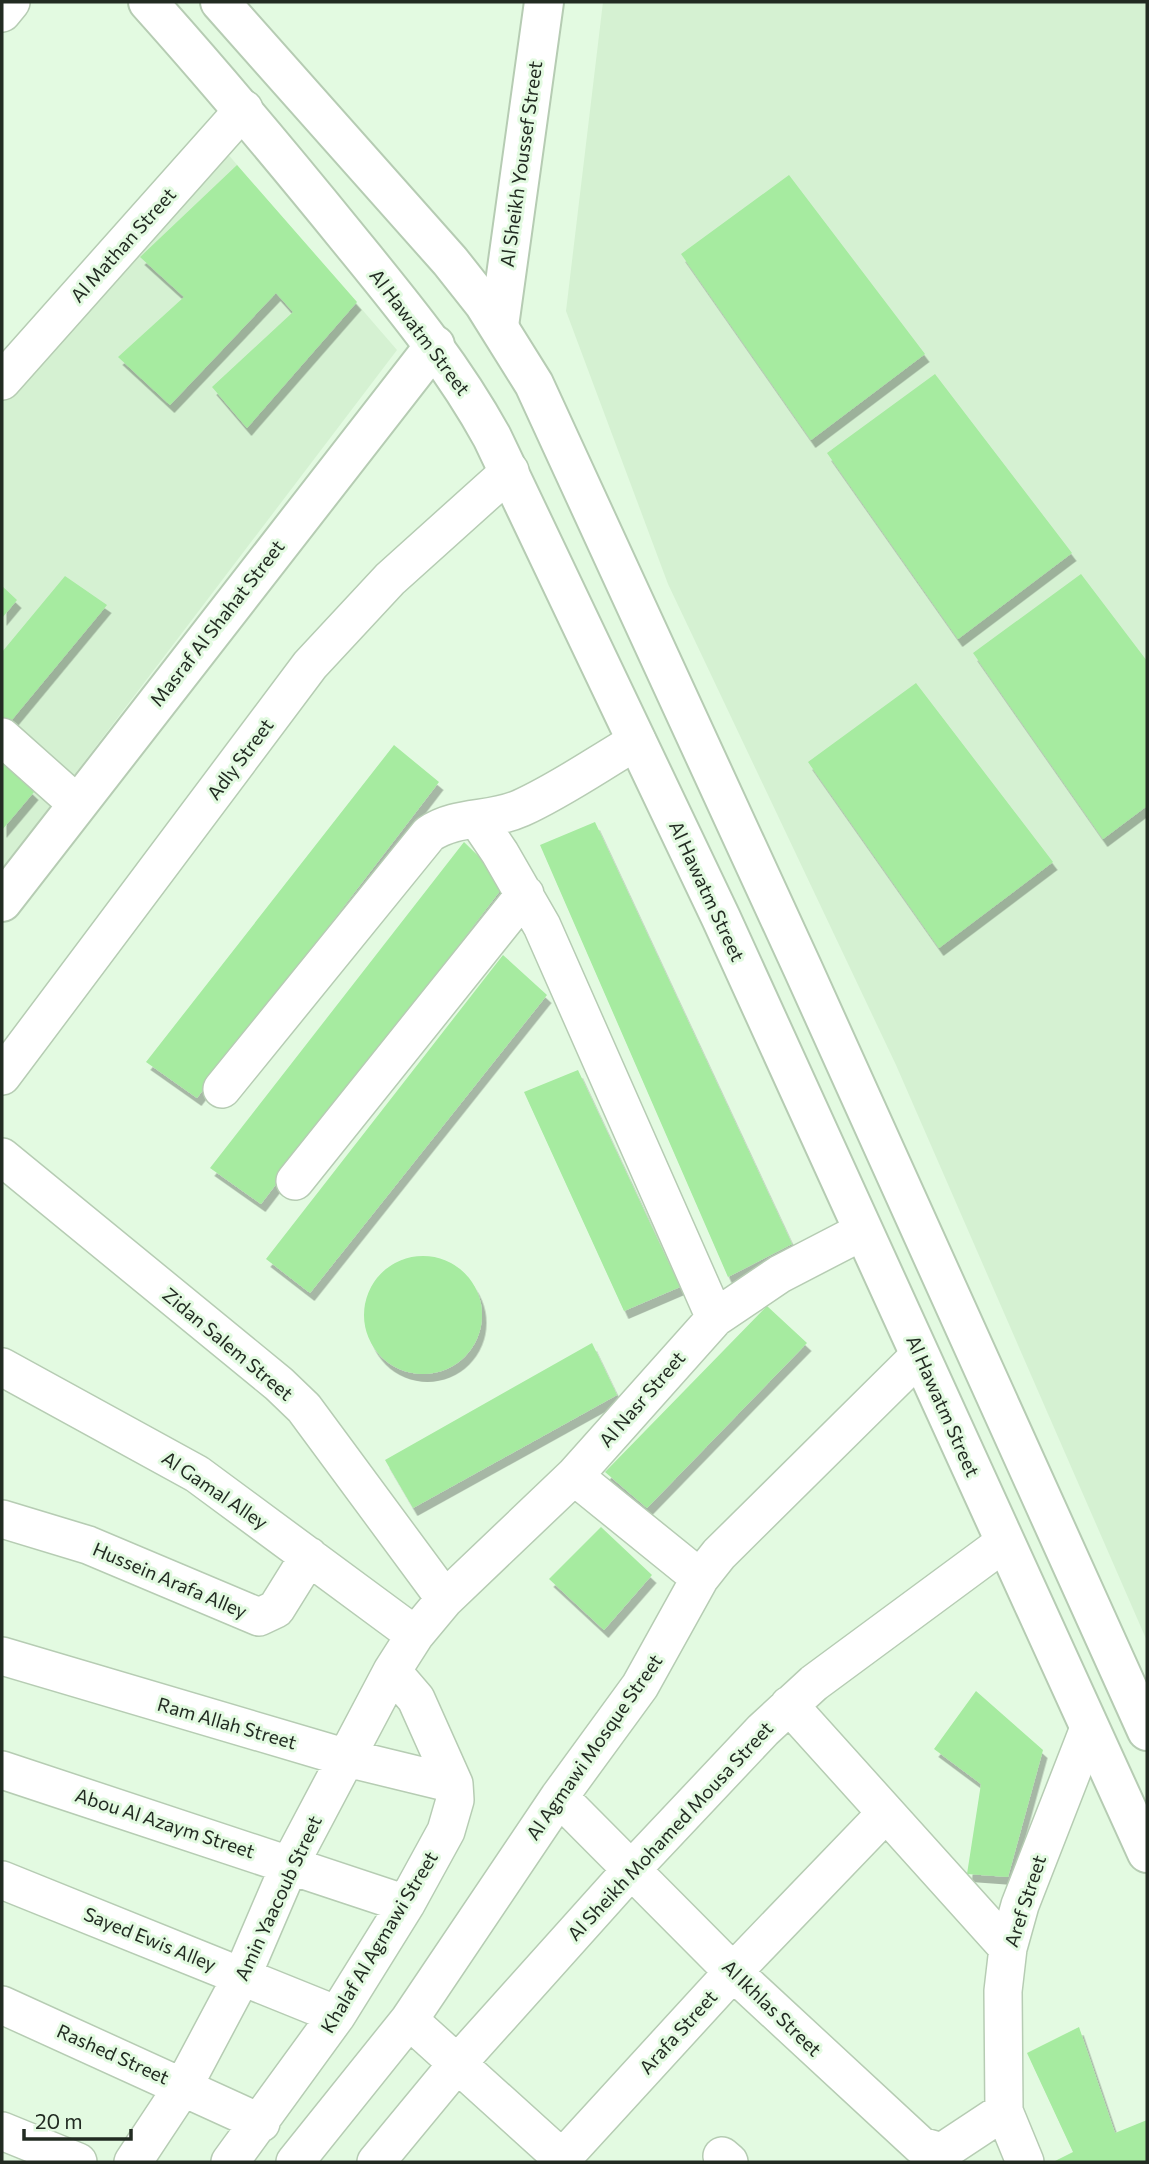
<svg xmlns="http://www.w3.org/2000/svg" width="1149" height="2164" font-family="Commissioner,sans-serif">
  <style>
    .built { fill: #d5f1d2 }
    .building { fill: #a6eba0; filter: url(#shadow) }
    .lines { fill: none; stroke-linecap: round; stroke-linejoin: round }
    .minor-casing { stroke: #b6ccb3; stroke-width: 40 }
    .tertiary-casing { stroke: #b6ccb3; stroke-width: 42 }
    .secondary-casing { stroke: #b6ccb3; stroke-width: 42 }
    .minor { stroke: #fff; stroke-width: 37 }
    .tertiary { stroke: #fff; stroke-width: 38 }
    .secondary { stroke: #fff; stroke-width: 38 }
    .labels { text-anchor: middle; stroke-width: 6; stroke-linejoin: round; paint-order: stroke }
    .street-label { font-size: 19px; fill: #222b22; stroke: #e3fae1 }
  </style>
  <defs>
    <filter id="shadow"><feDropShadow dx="4.5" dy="8" stdDeviation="0" flood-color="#0004"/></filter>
  </defs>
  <rect width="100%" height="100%" fill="#e3fae1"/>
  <path class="built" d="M603,2h544v1639l-251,-576 -228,-481 -102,-273z
    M207,130l190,220 -395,520v-508z"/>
  <path class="building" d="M237,165l120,137 -110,126 -35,-41 81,-75 -17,-19 -106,112 -52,-48 66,-60 -44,-40z
    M789,175l136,179 -114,86 -130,-186z
    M935,374l137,179 -114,86 -131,-186z
    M1081,574l66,87v145l-44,33 -130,-186z
    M65,576l42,29 -101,122 -4,-4v-71z
    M2,586l15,14 -15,18z
    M916,683l137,179 -114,86 -131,-186z
    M394,745l45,37 -242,316 -51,-36z
    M2,762l32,30 -32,38z
    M595,822l197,422 -64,33 -188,-432z
    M464,842l42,41 -245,321 -51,-36z
    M503,955l44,40 -237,298 -44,-34z
    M578,1070l102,217 -56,24 -100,-219z
    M364 1315a59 59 0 1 1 118 0a59 59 0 1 1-118 0Z
    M767,1306l40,37 -160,165 -42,-36z
    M592,1343l25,52 -204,113 -28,-48z
    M601,1527l51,48 -48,55 -55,-51z
    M976,1691l67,59 -35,127 -41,-3 14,-90 -47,-35z
    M1079,2027l36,106 32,-13v42h-94l20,-10 -46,-99z"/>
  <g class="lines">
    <g class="minor-casing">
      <path id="minor" d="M2,13l9,-11
        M2,381l242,-272
        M2,737l74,66
        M477,819l23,34 42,73 173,392
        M2,1076l308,-411 80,-86 120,-108
        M222,1089l207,-255c28,-19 61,-12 92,-26 40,-18 78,-45 116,-67
        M2,1157l277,227 25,24 141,191
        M295,1181l230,-287
        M2,1367l195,107 218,161
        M574,1476l126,102
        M2,1519l86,26 171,72 17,-8 33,-53
        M2,1656l345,102 107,26
        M789,1705l219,243
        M2,1770l404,134
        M559,1797l174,175 188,174 21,6 62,-41
        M2,1880l335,135
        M2,2005l259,118
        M409,2020l157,142
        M2,2131l76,31
        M722,2156l7,6
        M133,2162l51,-77 58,-109 48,-112 102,-193 23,-36 30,-36 129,-123 141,-158 65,-44 83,-43
        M230,2162l107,-147 69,-111 40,-73 9,-31 -1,-16 -38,-85 -24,-28
        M295,2162l114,-142 150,-223 81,-111 60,-108 19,-24 201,-199
        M376,2162l81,-98 174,-194 132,-140 51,-47 191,-141
        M559,2162l174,-190 153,-159
        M1025,2162l-21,-51 -1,-120 5,-43 12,-43 69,-177"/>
    </g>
    <g class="tertiary-casing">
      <path id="tertiary" d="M499,326l45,-324
        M2,902l433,-557"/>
    </g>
    <g class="secondary-casing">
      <path id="secondary" d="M148,2c69,77 135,156 200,236 52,64 104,126 144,199l229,481 426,935
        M220,2l230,259 34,43 50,80 269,585 344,762"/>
    </g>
    <use href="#minor" class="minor"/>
    <use href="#tertiary" class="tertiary"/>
    <use href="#secondary" class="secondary"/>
  </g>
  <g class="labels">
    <g class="street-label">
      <text transform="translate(521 164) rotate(-82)" y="7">Al Sheikh Youssef Street</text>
      <text transform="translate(123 245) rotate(-48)" y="7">Al Mathan Street</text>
      <text transform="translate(420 332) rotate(53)" y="7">Al Hawatm Street</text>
      <text transform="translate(217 623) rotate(-52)" y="7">Masraf Al Shahat Street</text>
      <text transform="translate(240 759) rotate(-53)" y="7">Adly Street</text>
      <text transform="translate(707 891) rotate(65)" y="7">Al Hawatm Street</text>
      <text transform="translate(228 1344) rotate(40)" y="7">Zidan Salem Street</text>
      <text transform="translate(642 1399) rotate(-49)" y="7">Al Nasr Street</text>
      <text transform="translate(943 1406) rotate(66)" y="7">Al Hawatm Street</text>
      <text transform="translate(215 1490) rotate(34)" y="7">Al Gamal Alley</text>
      <text transform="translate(170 1580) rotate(23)" y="7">Hussein Arafa Alley</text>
      <text transform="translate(227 1723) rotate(16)" y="7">Ram Allah Street</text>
      <text transform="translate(594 1747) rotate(-55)" y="7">Al Agmawi Mosque Street</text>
      <text transform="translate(165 1823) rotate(18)" y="7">Abou Al Azaym Street</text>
      <text transform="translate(670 1831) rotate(-47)" y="7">Al Sheikh Mohamed Mousa Street</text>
      <text transform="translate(278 1898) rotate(-65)" y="7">Amin Yaacoub Street</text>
      <text transform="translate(1025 1901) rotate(-72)" y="7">Aref Street</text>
      <text transform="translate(150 1939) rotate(22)" y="7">Sayed Ewis Alley</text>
      <text transform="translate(379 1942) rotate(-59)" y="7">Khalaf Al Agmawi Street</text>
      <text transform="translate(772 2008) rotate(44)" y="7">Al Ikhlas Street</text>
      <text transform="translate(678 2032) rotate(-48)" y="7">Arafa Street</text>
      <text transform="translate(113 2054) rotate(24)" y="7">Rashed Street</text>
    </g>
  </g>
  <rect width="1149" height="2164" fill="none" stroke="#222b22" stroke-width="7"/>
  <path d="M24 2129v10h107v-10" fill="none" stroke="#222b22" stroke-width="3.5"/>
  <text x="35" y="2129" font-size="21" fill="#222b22" stroke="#e3fae1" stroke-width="5" paint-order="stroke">20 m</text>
</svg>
